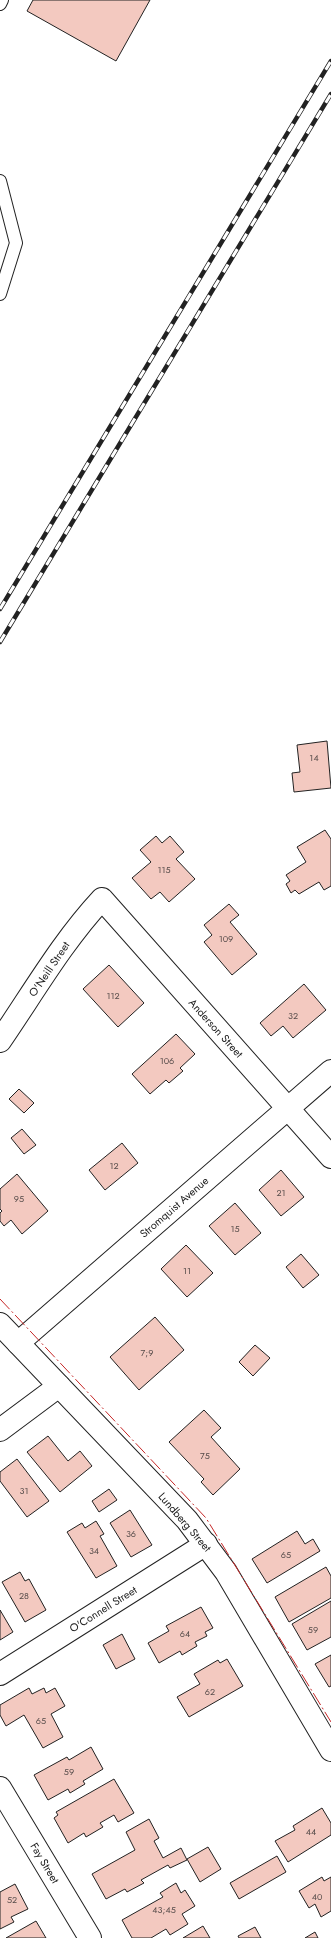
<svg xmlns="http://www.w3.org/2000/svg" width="331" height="1938" font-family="Jost,sans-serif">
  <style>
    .building { fill: #f3c9c0; stroke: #222 }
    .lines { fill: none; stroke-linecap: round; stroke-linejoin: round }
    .service-casing { stroke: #222; stroke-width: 14 }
    .minor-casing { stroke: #222; stroke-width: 24 }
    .tertiary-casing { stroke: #222; stroke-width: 24 }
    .service { stroke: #fff; stroke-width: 12 }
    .minor { stroke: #fff; stroke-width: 22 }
    .tertiary { stroke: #fff; stroke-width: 22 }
    .rail-casing { stroke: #222; stroke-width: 4.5 }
    .rail { stroke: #fff; stroke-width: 3; stroke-dasharray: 9; stroke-linecap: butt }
    .power { stroke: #c62828; stroke-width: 1; stroke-dasharray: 14 3 2 3; stroke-linecap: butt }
    .labels { text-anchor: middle; stroke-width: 3; stroke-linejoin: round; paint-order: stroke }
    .number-label { font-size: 9px; fill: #564c4a }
    .street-label { font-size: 11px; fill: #222; stroke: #fff }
  </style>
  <rect width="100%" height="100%" fill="#fff"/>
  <path class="building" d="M33,0h117l-34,61 -89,-50z
    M327,741l4,47 -37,4 -2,-19 8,-1 -3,-27z
    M325,830l6,9v47l-7,4 -5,-8 -20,12 -4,-4 -4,3 -5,-9 4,-3 -4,-6 20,-13 -9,-15z
    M156,836l6,7 8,-7 14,16 -8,7 19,20 -26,23 -9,-10 -9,7 -19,-21 19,-16 -11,-12z
    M229,904l10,11 -9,7 27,32 -25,21 -28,-33 8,-7 -8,-10z
    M109,965l35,38 -26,24 -35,-38z
    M304,984l22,26 -33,28 -10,-12 -12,10 -11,-13z
    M176,1034l19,20 -15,14 3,3 -14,12 -3,-3 -16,14 -18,-20z
    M19,1089l15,14 -10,10 -15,-14z
    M22,1129l14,16 -12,9 -13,-16z
    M122,1143l16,20 -33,27 -16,-20z
    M281,1170l23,27 -23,19 -22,-26z
    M17,1174l31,37 -26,23 -11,-14 -7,6 -4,-5v-8l2,-2 -2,-2v-20z
    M235,1203l26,30 -26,22 -26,-29z
    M186,1245l27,28 -26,24 -26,-28z
    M301,1254l18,21 -16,13 -17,-21z
    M155,1317l29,33 -45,40 -29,-33z
    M255,1345l15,13 -17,18 -14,-14z
    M204,1410l17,18 -10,9 29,32 -27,26 -12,-13 3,-3 -35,-37z
    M48,1436l20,25 12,-10 12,15 -32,26 -33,-40z
    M17,1459l32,42 -22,16 -27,-36v-9z
    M109,1489l8,11 -18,12 -7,-11z
    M130,1510l22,35 -21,12 -21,-34z
    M96,1521l8,13 -4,2 17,30 -21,12 -29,-46 15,-9 3,5z
    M297,1531l8,13 8,-5 7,12 -53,32 -15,-24z
    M326,1567l5,9v22l-42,24 -14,-25z
    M20,1572l5,9 4,-2 17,31 -21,12 -23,-40z
    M331,1601v36l-24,13 -15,-26z
    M201,1607l12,21 -8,4 2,4 -12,6 2,4 -15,9 -2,-4 -21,12 -11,-20 21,-12 -3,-5z
    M0,1610l13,22 -13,8z
    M122,1634l13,25 -19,10 -13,-24z
    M331,1655v31l-2,1 -14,-23z
    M227,1659l16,27 -54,31 -12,-20 23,-13 -6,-10 24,-14 2,3z
    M29,1688l3,6 12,-6 2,5 9,-5 10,18 -14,8 12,23 -20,11 -19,-33 -18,11 -6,-11v-10z
    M91,1747l12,22 -20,12 2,3 -15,9 -2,-4 -20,11 -14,-25 33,-18 2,3z
    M114,1779l20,34 -16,9 -4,-7 -14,8 3,4 -17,10 -2,-4 -16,10 -14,-25 4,-3 -2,-3z
    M322,1808l9,15v12l-43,27 -13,-21 20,-11 -2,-4z
    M149,1819l10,19 -5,3 9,17 18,-10 6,12 -17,8 -2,-3 -27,15 3,3 -17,9 -2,-3 -19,10 -14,-25 43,-24 -9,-18z
    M208,1847l13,22 -21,13 -13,-23z
    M277,1856l9,16 -47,27 -9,-16z
    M322,1877l2,4 7,-4v34l-10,6 -6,-13 -6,4 -10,-17z
    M176,1883l5,10 4,-3 10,16 -13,8 6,10 -18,11 -4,-6 -15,9h-19l-10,-18 41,-23 -3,-4z
    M15,1884l13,25 -17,8 3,5 -14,7v-37z
    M36,1921l10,17h-40z
    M203,1926l7,12h-27z
    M255,1927l6,11h-22l-1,-2z
    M315,1932l3,6h-13z"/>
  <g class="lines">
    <g class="service-casing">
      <path id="service" d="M0,4l2,-4
        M0,181l16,62 -16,51"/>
    </g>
    <g class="minor-casing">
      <path id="minor" d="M0,1041c33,-48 62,-99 102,-142l229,258
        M18,1343l313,-272
        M0,1430l59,-44
        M0,1674l206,-130
        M0,1788l90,150"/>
    </g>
    <g class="tertiary-casing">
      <path id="tertiary" d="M0,1324l187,196 39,52 105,178"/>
    </g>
    <use href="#service" class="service"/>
    <use href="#minor" class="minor"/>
    <use href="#tertiary" class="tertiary"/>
    <g class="rail-casing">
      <path id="rail" d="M0,609l331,-548
        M0,642l331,-548"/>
    </g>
    <use href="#rail" class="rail"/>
    <path class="power" d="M0,1299l206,219 125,204"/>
  </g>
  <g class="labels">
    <g class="number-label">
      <text x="314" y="761">14</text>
      <text x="164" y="873">115</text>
      <text x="226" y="942">109</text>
      <text x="113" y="999">112</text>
      <text x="293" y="1019">32</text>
      <text x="167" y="1064">106</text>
      <text x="114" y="1169">12</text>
      <text x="281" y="1196">21</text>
      <text x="19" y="1202">95</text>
      <text x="235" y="1232">15</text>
      <text x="187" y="1274">11</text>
      <text x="147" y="1356">7;9</text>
      <text x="205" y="1459">75</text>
      <text x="24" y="1494">31</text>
      <text x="131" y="1537">36</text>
      <text x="94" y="1554">34</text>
      <text x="286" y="1558">65</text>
      <text x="24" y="1599">28</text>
      <text x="313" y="1633">59</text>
      <text x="185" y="1637">64</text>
      <text x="210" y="1695">62</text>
      <text x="41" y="1724">65</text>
      <text x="69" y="1775">59</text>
      <text x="311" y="1835">44</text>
      <text x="317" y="1900">40</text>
      <text x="12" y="1903">52</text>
      <text x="164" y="1913">43;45</text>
    </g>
    <g class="street-label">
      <text transform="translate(49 969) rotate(-56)" y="4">O'Neill Street</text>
      <text transform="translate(216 1028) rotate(48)" y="4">Anderson Street</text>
      <text transform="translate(174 1207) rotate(-41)" y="4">Stromquist Avenue</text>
      <text transform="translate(185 1522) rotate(49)" y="4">Lundberg Street</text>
      <text transform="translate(103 1609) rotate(-32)" y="4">O'Connell Street</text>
      <text transform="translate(45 1863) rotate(59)" y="4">Fay Street</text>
    </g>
  </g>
</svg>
